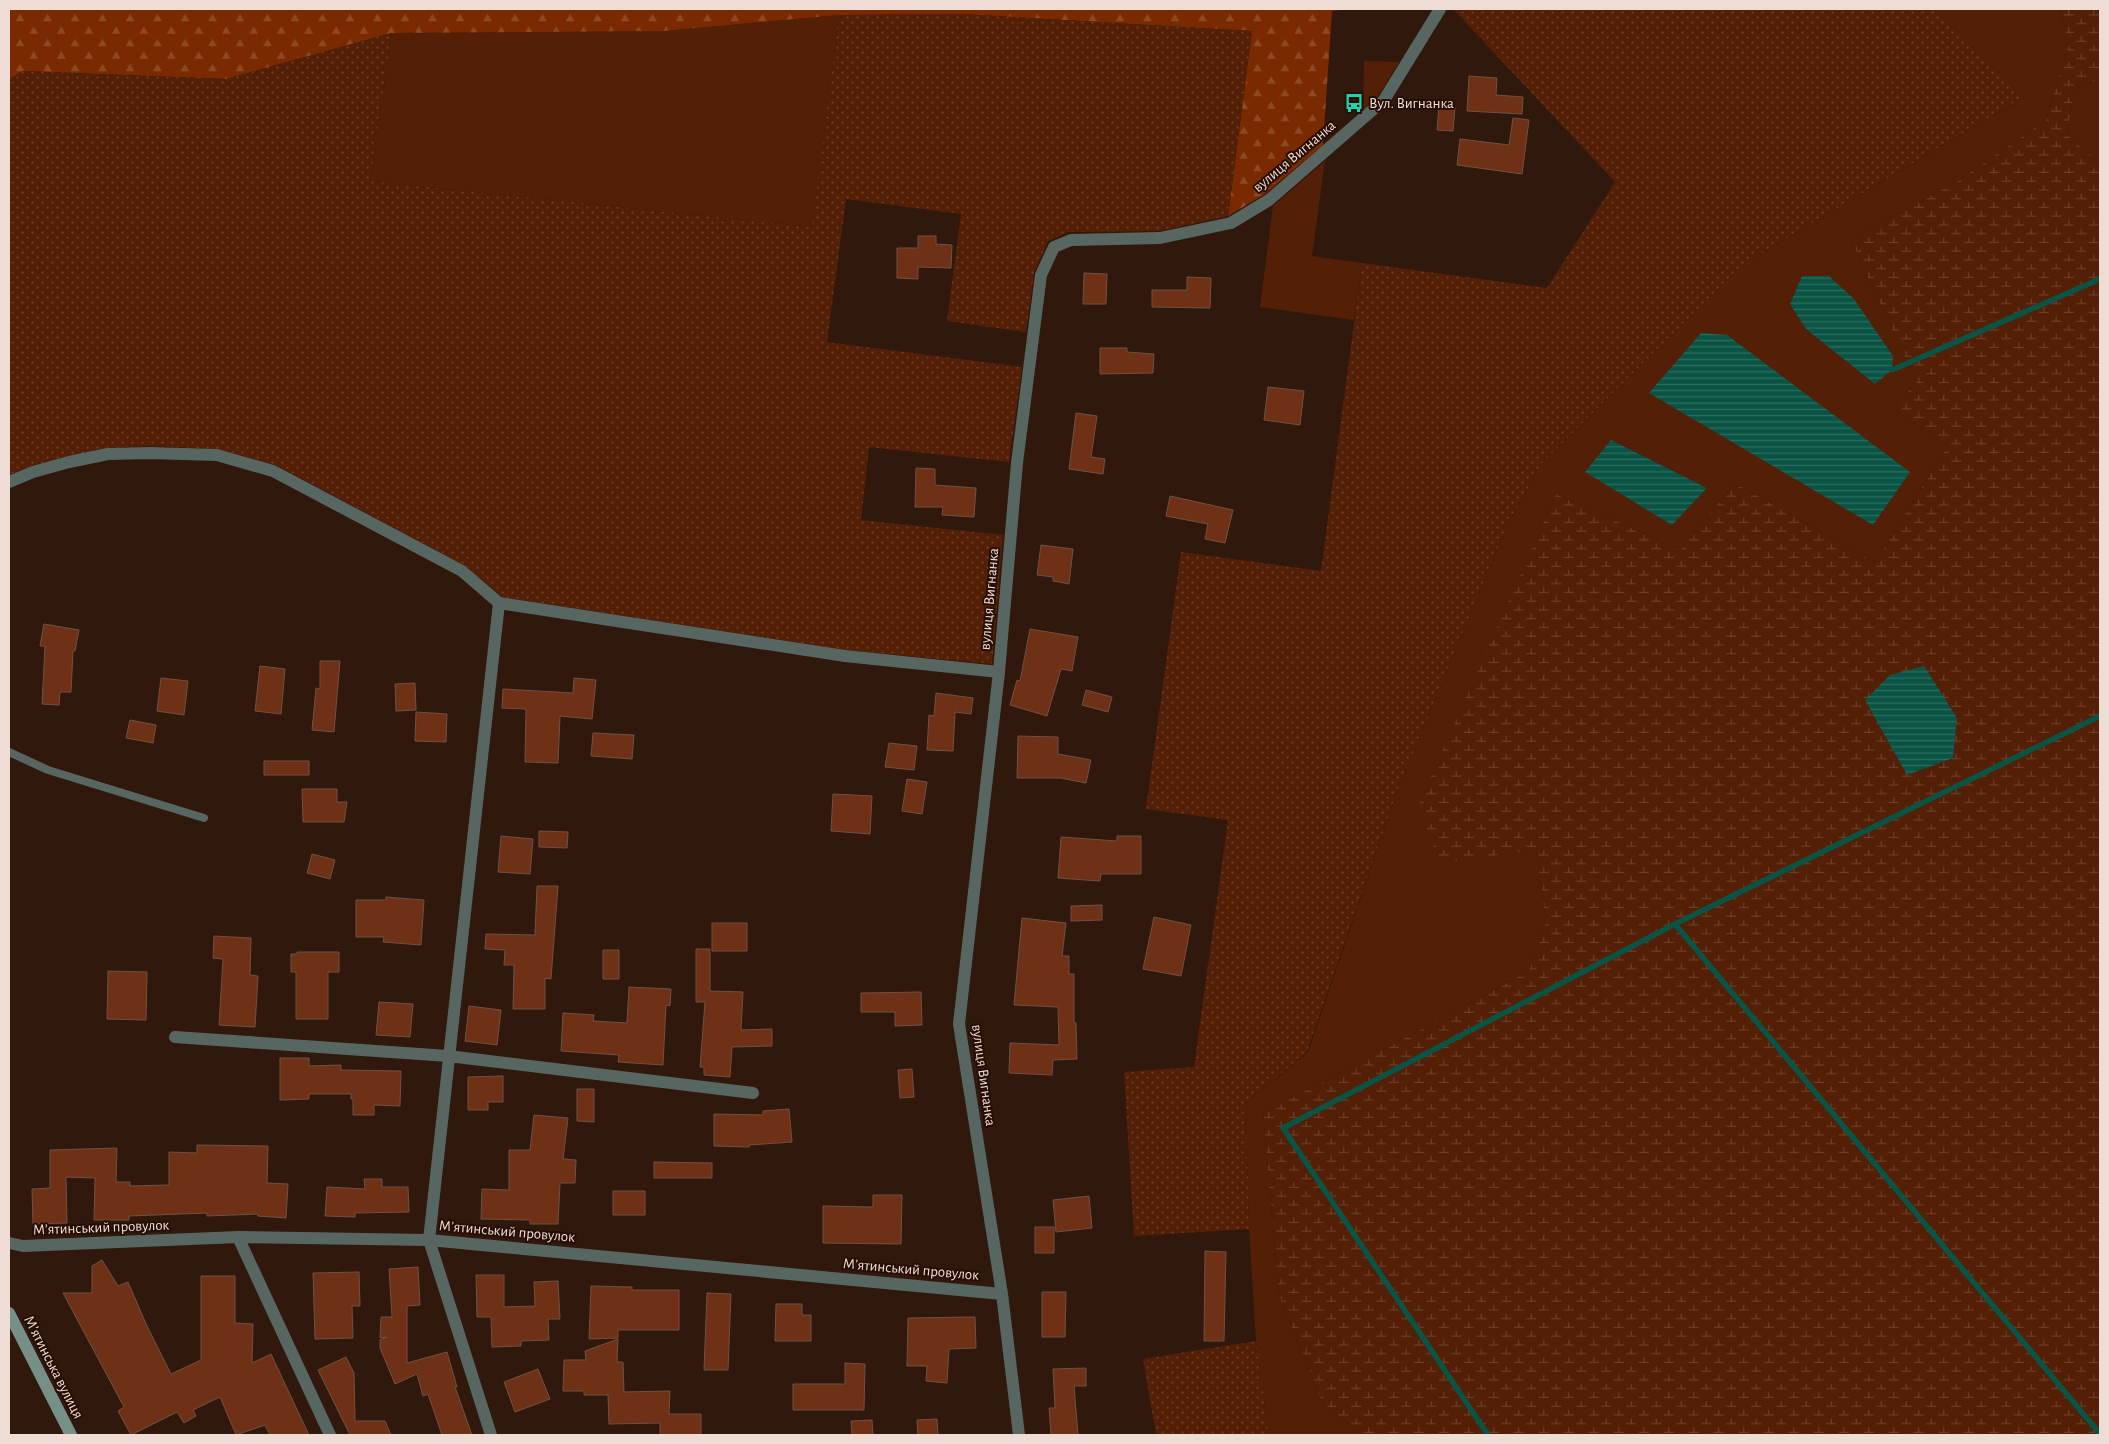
<svg xmlns="http://www.w3.org/2000/svg" width="2109" height="1444" font-family="'Alegreya Sans',sans-serif">
  <style>
    .grass { fill: #531f06; fill-rule: evenodd }
    .forest { fill: url(#forest-firs) }
    .wetland { fill: url(#wetland-marsh) }
    .park { fill: url(#park-dots) }
    .water { fill: url(#water-rules) }
    .lines { fill: none; stroke-linecap: round; stroke-linejoin: round }
    .stream { stroke: #0a5445; stroke-width: 5.5 }
    .building { fill: #6f3115; stroke: #6f5145 }
    .lane { stroke: #576661; stroke-width: 8 }
    .street { stroke: #576661; stroke-width: 12 }
    .secondary { stroke: #768f87; stroke-width: 12 }
    .labels { text-anchor: middle; stroke-width: 4; stroke-linejoin: round; paint-order: stroke }
    .poi-label { font-size: 15px; fill: #eedcd5; stroke: #270e05; text-anchor: start }
    .street-label { font-size: 15px; fill: #eedcd5; stroke: #270e05 }
  </style>
  <defs>
    <pattern id="forest-firs" width="22" height="20" patternUnits="userSpaceOnUse" patternTransform="scale(1.25)"><rect width="22" height="20" fill="#7a2a00"/><path d="M5 1l3.5 6h-7zM16 11l3.5 6h-7z" fill="#8d4824"/></pattern>
    <pattern id="wetland-marsh" width="20" height="14" patternUnits="userSpaceOnUse" patternTransform="scale(1.25)"><rect width="20" height="14" fill="#531f06"/><path d="M1 5h8M5 5V1M11 12h8M15 12V8" fill="none" stroke="#6c3f29"/></pattern>
    <pattern id="park-dots" width="8" height="8" patternUnits="userSpaceOnUse" patternTransform="scale(1.25)"><rect width="8" height="8" fill="#531f06"/><path d="M2 2h.1M6 6h.1" fill="none" stroke="#6c3f29" stroke-width="1.8" stroke-linecap="round"/></pattern>
    <pattern id="water-rules" width="6" height="5" patternUnits="userSpaceOnUse" patternTransform="scale(1.25)"><rect width="6" height="5" fill="#0a5445"/><path d="M0 2.5h6" fill="none" stroke="#2e6c5f"/></pattern>
  </defs>
  <rect width="100%" height="100%" fill="#31180d"/>
  <path class="grass" d="M1934,9h126l9,36 -23,75 -88,61 -107,59 65,142 -22,27 54,37 -73,117 -140,-80 -55,67 -124,-56 -63,145 -53,223 96,-12 10,71 -17,50 -200,108 -66,33 16,183 43,107 41,33h-94l-13,-94 -7,-112 -3,-126 62,-51 90,-263 108,-261 34,-63 202,-200 279,-166zM1829,276l-39,28 12,-27zM1611,440l96,48 -35,36z
    M839,15l-26,212 -443,-46 22,-148 272,-2z
    M1364,61l35,1 -21,34 -15,14z
    M2100,79v84l-33,-28 7,-46z
    M1325,161l-13,95 50,7 -8,57 -94,-13 13,-101z"/>
  <path class="forest" d="M9,9h1340l-17,2 -9,134 -58,49 -37,22 24,-185 -291,-17 -122,1 -175,16 -272,2 -166,46 -203,-8 -14,8z"/>
  <path class="wetland" d="M2060,9h40v70l-26,10 -7,46 33,28v1272h-737l-41,-33 -43,-107 -16,-183 66,-33 200,-108 17,-50 -10,-71 -96,13 -22,-57 138,-312 124,56 55,-67 140,80 73,-117 -54,-37 22,-27 -65,-142 107,-59 88,-61 23,-75z"/>
  <path class="park" d="M1453,9h481l88,89 -280,167 -202,200 -34,63 -108,261 -91,263 -61,51 3,126 -115,7 -10,-164 70,-5 34,-247 -82,-11 35,-257 140,19 41,-308 185,25 68,-106z
    M961,14l291,17 -24,185 -68,15 -91,1 -21,9 -14,32 -8,59 -79,-11 14,-107 -115,-15 -19,143 195,25 -13,95 -140,-15 -8,73 142,15 -11,129 -146,-14 -344,-53 -36,-31 -190,-101 -58,-16 -68,-3 -43,2 -39,8 -37,10 -22,9v-396l14,-8 203,8 166,-46 -22,148 442,46 27,-212z
    M1256,1341l13,94h-113l-13,-76z"/>
  <path class="water" d="M1802,276h27l25,23 39,57 -1,14 -17,14 -69,-55 -16,-25z
    M1701,333l26,2 183,137 -37,53 -224,-132z
    M1611,440l96,48 -35,37 -87,-53z
    M1924,666l33,52 -4,40 -46,17 -42,-75 25,-25z"/>
  <g class="lines">
    <path class="stream" d="M1892,370l208,-91
      M1675,924l425,510
      M1488,1435l-205,-307 392,-204 425,-208"/>
  </g>
  <path class="building" d="M1469,76l28,2 -1,17 27,2 -1,17 -55,-3z
    M1439,106l16,1 -2,24 -16,-1z
    M1513,118l16,2 -7,54 -65,-9 3,-26 49,6z
    M918,236h18v8l16,1 -1,23 -33,-1v12l-21,-1v-30h21z
    M1084,273l23,1 -1,30h-23z
    M1187,277l24,1 -1,30 -58,-1v-17h35z
    M1100,348h27v4l27,2 -1,19 -53,1z
    M1268,387l36,4 -4,34 -36,-5z
    M1076,413l21,3 -6,41 14,2 -2,15 -34,-5z
    M916,468l19,1v16l41,3 -2,29 -32,-2 1,-8h-28z
    M1170,496l63,14 -8,33 -20,-4 3,-15 -42,-8z
    M1041,545l32,4 -4,35 -16,-3v-4l-16,-2z
    M44,624l35,6 -4,21h-2l-2,41h-11l-1,13 -17,-1 3,-58h-5z
    M1030,629l48,8 -6,34 -11,-2 -14,47 -37,-11 7,-25 3,1z
    M320,661h20l-6,71 -22,-2 4,-42 4,1z
    M260,666l25,3 -4,45 -26,-3z
    M161,678l27,3 -4,34 -27,-4z
    M574,678l22,2 -4,39 -32,-3 -2,47 -33,-1 1,-53 -24,-1 1,-19 70,4z
    M415,683l1,27 -20,1 -1,-27z
    M1086,690l26,7 -4,15 -26,-7z
    M936,693l37,5 -2,16 -16,-2 -2,39 -26,-1 2,-35 5,1z
    M416,712l31,2 -1,28 -31,-1z
    M130,720l26,5 -3,18 -27,-5z
    M593,733l41,2 -2,24 -41,-3z
    M1018,736l40,1v17l33,6 -5,23 -26,-5h-43z
    M889,743l28,3 -3,24 -29,-3z
    M264,761h45v14h-45z
    M907,779l20,3 -5,32 -20,-3z
    M302,789h35v13h10l-3,20h-41z
    M833,794l39,2 -2,38 -39,-3z
    M539,831l29,1 -1,16 -28,-1z
    M501,836l32,3 -3,35 -32,-2z
    M1117,836h24v38h-40l-1,7 -42,-3 3,-41 56,4z
    M312,854l23,6 -5,19 -23,-6z
    M537,886h21l-7,93 -6,-1v31h-32l1,-44h-10l1,-15 -20,-1 1,-15 49,1z
    M386,897l38,3 -3,45 -38,-3 1,-5h-28v-37h30z
    M1102,905v15l-31,1v-15z
    M1154,917l37,8 -10,51 -38,-7z
    M1022,918l44,5 -4,33h7v18h5v49h2l1,36 -24,1 -1,15 -43,-2 1,-30 49,2 -1,-38 -44,-2z
    M712,923h35v28h-35z
    M214,936l37,2 -1,37 8,1 -3,51 -36,-2 4,-66 -10,-1z
    M696,949h14v42l33,1 -2,38 31,-1v17l-40,1 -2,30 -26,-2v-8h-4l5,-65h-9z
    M603,950h16v29h-16z
    M297,952h42v20h-11v47h-32v-47h-5v-18h6z
    M108,971l39,1 -1,48 -39,-1z
    M629,987l42,2 -1,17 -4,-1 -3,60 -45,-3 1,-7 -58,-4 2,-38 31,2 -1,6 34,2z
    M921,992l1,33 -27,1v-14h-34v-19z
    M379,1002l34,2 -3,33 -34,-2z
    M469,1006l32,4 -4,35 -32,-4z
    M280,1058h29v8l32,-1v5l60,1 -1,35 -26,-1v10h-21v-16h-2v-5h-42v5l-29,1z
    M912,1069l2,28 -14,1 -2,-28z
    M503,1076v26h-15v8h-20v-33z
    M577,1089h17v33l-17,-1z
    M789,1109l3,33 -43,3v2l-35,-1v-32l49,1v-4z
    M534,1115l34,3 -5,41 13,1 -1,23h-15l-2,41h-28v-4l-49,-1 1,-30 27,1v-40h21z
    M197,1145l71,1 -1,37 21,1 -2,34 -28,-2v-2l-51,2v-3l-78,3v4h-35l1,-42 -29,-1 1,46 -34,1 -1,-35 18,-1v-38l67,-2 -1,34h14v4l39,-1v-33l28,1z
    M654,1162l58,1v15h-58z
    M364,1179h18v8h26l1,25 -54,1v4l-30,-1 2,-29 38,2z
    M613,1191h32v24h-32z
    M873,1195h29l-1,49 -78,-1v-37l50,1z
    M1089,1196l3,32 -36,4 -3,-32z
    M1035,1227h19v26h-19z
    M1205,1251l21,1 -2,89h-20z
    M102,1260l16,26 10,-4 19,44 24,48 30,-14v-84h34v47l18,1 -1,39 19,-9 38,81h-39l-5,-10 -29,10 -16,-38 -27,13 3,6 -12,7 -7,-11 -46,23 -13,-24 6,-4 -61,-114h29v-27z
    M418,1267l2,38 -13,1v57l40,-11 10,35h-2l17,48h-30l-14,-41 -5,2 -6,-22 -22,10 -15,-36v-8l7,-3 -7,1 1,-21h11l-3,-48z
    M359,1272l1,34h-8l1,32 -38,1 -2,-66z
    M476,1275h28v32l31,-1 -1,-24 24,-1 2,38h-12l1,21 -28,1v5l-29,1 -1,-30h-14z
    M591,1286l41,1v3h47v40h-61v8l-29,1z
    M1042,1292h24l-1,45h-23z
    M707,1293l24,1 -3,76h-24z
    M776,1304h26v11h9v26h-36z
    M975,1317l1,31 -27,1 -2,34 -21,-2 1,-15h-20l1,-48z
    M618,1339l-1,23h6l1,30 46,-1 -1,23h32v21h-41v-12l-51,1 -1,-29h-24v-4h-21l1,-31h22l-1,-9z
    M346,1357l8,16 1,48h30l6,14h-41l-32,-65z
    M845,1363l20,1 -1,46h-71v-26h52z
    M1086,1368v18h-12l4,49h-27l-2,-27h6l-2,-39z
    M538,1369l12,30 -35,13 -11,-30z
    M937,1419l1,16h-20l-1,-15z
    M872,1420l1,15h-21l-1,-14z"/>
  <g class="lines">
    <path class="lane" d="M9,752l39,18 156,48"/>
    <path class="street" d="M9,482l24,-10 36,-10 39,-8 42,-1 67,2 56,16 189,100 37,32 346,53 154,16
      M175,1037l273,19 305,37
      M238,1237l92,198
      M9,1243l14,3 215,-9 191,3 573,54
      M491,1435l-62,-195 70,-637
      M1019,1435l-17,-141 -43,-270 40,-352 18,-209 24,-188 13,-28 17,-7 89,-2 71,-15 38,-23 115,-100 56,-91"/>
    <path class="secondary" d="M9,1313l62,122"/>
  </g>
  <defs>
    <g id="bus-bare" transform="scale(1.5)"><path d="M-5-6H5V4H4V6H2V4H-2V6H-4V4H-5ZM-3.5-4V0h7V-4ZM-3.5 1.2v1.5H-2V1.2ZM2 1.2v1.5H3.5V1.2Z" fill="#1ed5b0" stroke="#270e05" stroke-width="2.5" paint-order="stroke"/></g>
  </defs>
  <g fill-rule="evenodd">
    <use href="#bus-bare" x="1354" y="103"/>
  </g>
  <g class="labels">
    <g class="poi-label">
      <text x="1369" y="108">Вул. Вигнанка</text>
    </g>
    <g class="street-label">
      <text transform="translate(1294 156) rotate(-40)" y="5">вулиця Вигнанка</text>
      <text transform="translate(989 599) rotate(-85)" y="5">вулиця Вигнанка</text>
      <text transform="translate(984 1075) rotate(82)" y="5">вулиця Вигнанка</text>
      <text transform="translate(101 1227) rotate(-2)" y="5">Мʼятинський провулок</text>
      <text transform="translate(507 1231) rotate(5)" y="5">Мʼятинський провулок</text>
      <text transform="translate(911 1269) rotate(5)" y="5">Мʼятинський провулок</text>
      <text transform="translate(54 1367) rotate(63)" y="5">Мʼятинська вулиця</text>
    </g>
  </g>
  <rect width="2109" height="1444" fill="none" stroke="#eedcd5" stroke-width="20"/>
</svg>
